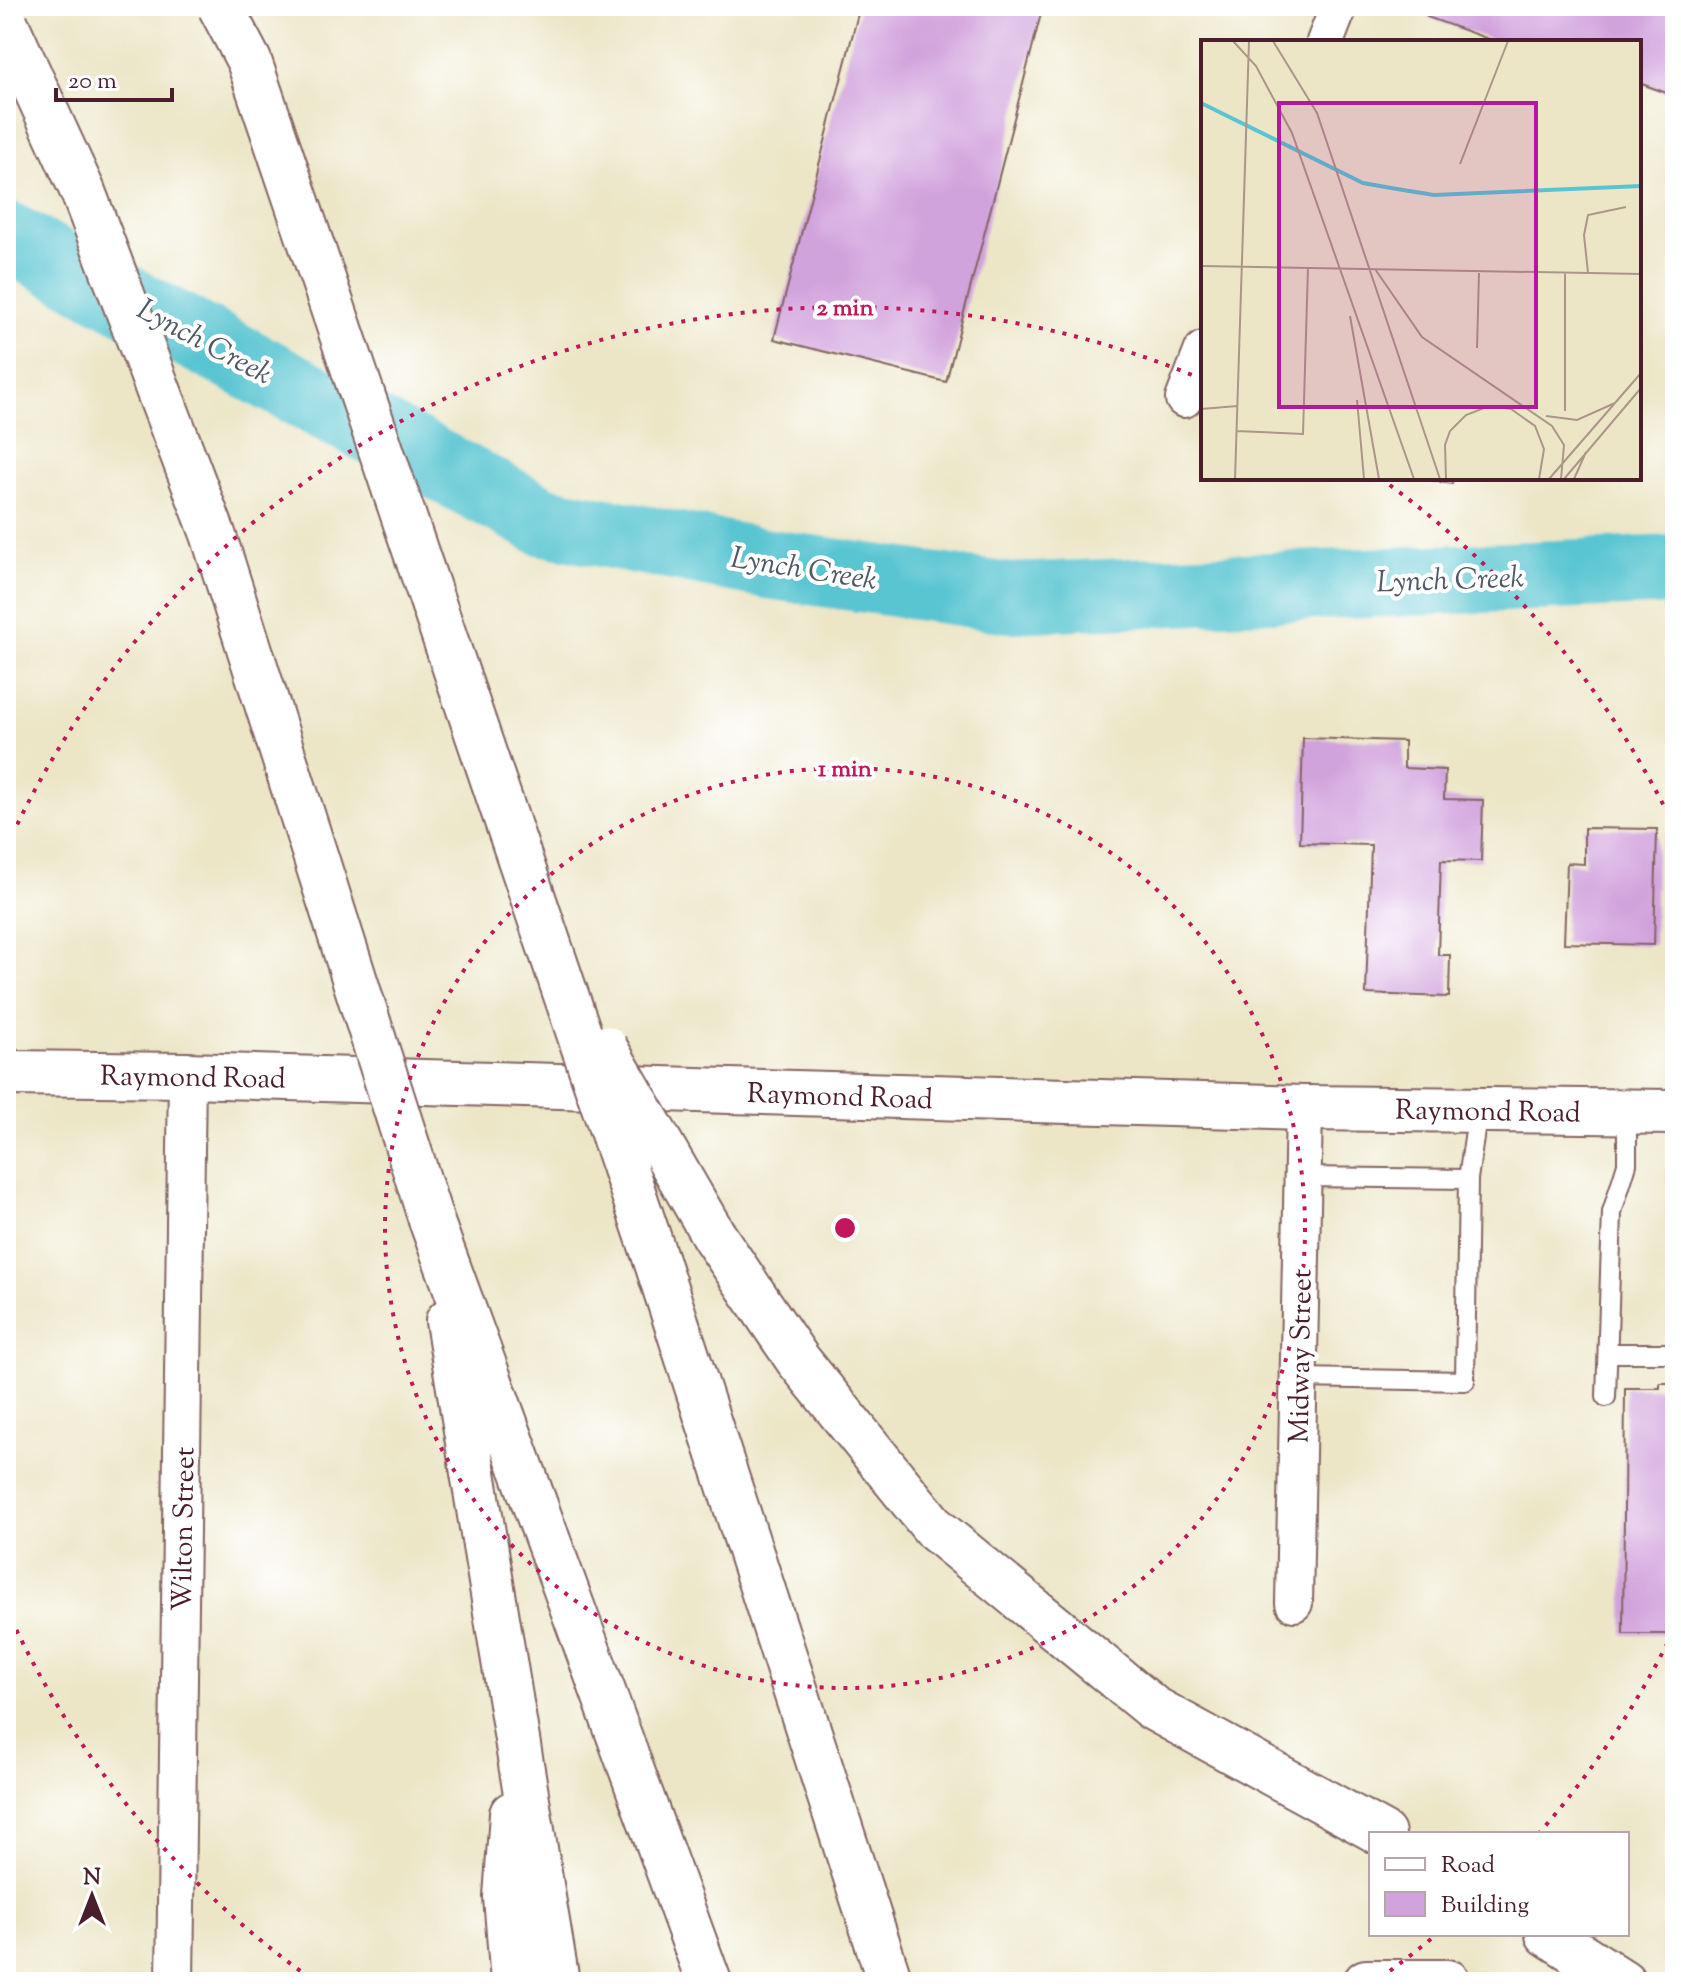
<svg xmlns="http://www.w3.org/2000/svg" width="1681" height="1988" font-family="'Sorts Mill Goudy',serif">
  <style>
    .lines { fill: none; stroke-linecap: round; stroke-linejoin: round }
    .river { stroke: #59c5d1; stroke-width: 70 }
    .building { fill: #d1a3dd }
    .lane-casing { stroke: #836562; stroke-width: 22 }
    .street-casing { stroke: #836562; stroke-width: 40 }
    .secondary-casing { stroke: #836562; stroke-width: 48 }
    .highway-casing { stroke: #836562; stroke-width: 48 }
    .lane { stroke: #fff; stroke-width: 18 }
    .street { stroke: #fff; stroke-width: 36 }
    .secondary { stroke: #fff; stroke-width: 44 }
    .highway { stroke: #fff; stroke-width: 44 }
    .highway-bridge-casing { stroke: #836562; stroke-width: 48; stroke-linecap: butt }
    .highway-bridge { stroke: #fff; stroke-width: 44 }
    .ring { fill: none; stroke: #c2185b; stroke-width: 4; stroke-dasharray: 4 8 }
    .labels { text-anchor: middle; stroke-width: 8; stroke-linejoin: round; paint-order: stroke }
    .street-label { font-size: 28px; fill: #4a1f2b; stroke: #fff }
    .water-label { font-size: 30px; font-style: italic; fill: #4f5965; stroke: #fff }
    .inset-river { fill: none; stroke: #59c5d1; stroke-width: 4 }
    .inset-road { fill: none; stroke: #ab9689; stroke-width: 2 }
    .view { fill: #b5179e; fill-opacity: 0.15; stroke: #b5179e; stroke-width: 4 }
    .inset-edge { fill: none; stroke: #4a1f2b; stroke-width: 4 }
    .centre { fill: #c2185b; stroke: #fff; stroke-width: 4 }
    .ring-label { font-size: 24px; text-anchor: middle; font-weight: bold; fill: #c2185b; stroke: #fff; stroke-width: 8; stroke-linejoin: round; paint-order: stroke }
  </style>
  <rect width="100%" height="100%" fill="#fff"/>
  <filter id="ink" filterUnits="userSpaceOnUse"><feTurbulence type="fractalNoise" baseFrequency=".0125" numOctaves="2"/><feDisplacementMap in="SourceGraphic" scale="16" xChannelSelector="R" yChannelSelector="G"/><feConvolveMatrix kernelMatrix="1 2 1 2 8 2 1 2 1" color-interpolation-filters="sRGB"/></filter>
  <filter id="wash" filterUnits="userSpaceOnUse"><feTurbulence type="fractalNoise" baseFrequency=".006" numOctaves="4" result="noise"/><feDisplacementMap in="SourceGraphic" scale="32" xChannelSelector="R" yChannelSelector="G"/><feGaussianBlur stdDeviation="1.8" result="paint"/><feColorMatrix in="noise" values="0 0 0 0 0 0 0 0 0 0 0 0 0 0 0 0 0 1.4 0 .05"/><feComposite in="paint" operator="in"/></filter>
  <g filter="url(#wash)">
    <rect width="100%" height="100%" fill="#ece6c7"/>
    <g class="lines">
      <path class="river" d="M6,236l538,285 224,43 241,34 666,-28"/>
    </g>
    <g id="blocks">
      <path class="building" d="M860,6h183l-97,376 -172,-43z
        M1431,6h244v90l-36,-13v-41h-142l-70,-25z
        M1421,478h32l-1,6z
        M1303,738l101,3v27l41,2 -1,29 39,1 -2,61 -40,-1 -3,95h12l-1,42 -83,-3 5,-149 -71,-2z
        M1584,828l73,1 -3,116 -90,-2 3,-80 17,1z
        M1660,1383h15v251h-52l2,-246h35z"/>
    </g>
  </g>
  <g filter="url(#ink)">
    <use href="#blocks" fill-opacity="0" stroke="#836562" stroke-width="2"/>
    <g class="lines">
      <g class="lane-casing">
        <path id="lane" d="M1303,1177l165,2
          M1608,1353h67
          M1299,1378l166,3 3,-202 10,-69
          M1606,1397l6,-185 15,-48v-52"/>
      </g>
      <g class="street-casing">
        <path id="street" d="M1325,42l14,-36
          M1184,399l19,-49
          M1294,1603l10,-495
          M175,1982l12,-907"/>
      </g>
      <g class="secondary-casing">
        <path id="secondary" d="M6,1073l181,2 1117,33 371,4"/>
      </g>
      <g class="highway-casing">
        <path id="highway" d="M431,1220l278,762
          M714,1236l84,124 137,169 218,179 230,126
          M656,1260l234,722
          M448,1321l109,661
          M512,1814l-6,83 7,85
          M1548,1934l75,48
          M1366,1982h82"/>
      </g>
      <use href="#lane" class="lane"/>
      <use href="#street" class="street"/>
      <use href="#secondary" class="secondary"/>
      <use href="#highway" class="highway"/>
      <g class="highway-bridge-casing">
        <path id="highway-bridge" d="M220,6l29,55 407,1199
          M6,24l77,168 130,342 218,686
          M605,1048l109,188"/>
      </g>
      <use href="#highway-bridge" class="highway-bridge"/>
    </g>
  </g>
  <g class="ring">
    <circle cx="845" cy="1228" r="460"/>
    <path d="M1673 1632A921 921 0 0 1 1540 1832M1431 1939A921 921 0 0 1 1380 1978M310 1978A921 921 0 0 1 7 1610M7 846A921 921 0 0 1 1197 377M1380 478A921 921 0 0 1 1673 824"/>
  </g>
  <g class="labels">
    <g class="street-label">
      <text transform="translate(193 1076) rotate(1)" y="10">Raymond Road</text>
      <text transform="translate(840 1095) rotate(2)" y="10">Raymond Road</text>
      <text transform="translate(1488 1110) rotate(1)" y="10">Raymond Road</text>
      <text transform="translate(1299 1356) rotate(-89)" y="10">Midway Street</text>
      <text transform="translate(182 1529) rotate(-89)" y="10">Wilton Street</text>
    </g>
    <g class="water-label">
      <text transform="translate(205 341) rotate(28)" y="10">Lynch Creek</text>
      <text transform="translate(804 568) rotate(9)" y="10">Lynch Creek</text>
      <text transform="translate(1450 579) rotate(-2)" y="10">Lynch Creek</text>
    </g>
  </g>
  <g transform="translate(1201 40)">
    <rect width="440" height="440" fill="#ece6c7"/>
    <path class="inset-river" d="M0,63l162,80 34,6 37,6 207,-9"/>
    <path class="inset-road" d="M32,1l23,25 36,67 122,346M72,1l44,72 123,366M259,124l48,-123M0,226l440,8M174,229l47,68 130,89 12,19 -3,34M387,233l-4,-38 4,-20 38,-8M149,276l29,163M276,308l2,-75M156,360l7,79M0,369l36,-3M364,371v-138M345,376l31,4 38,-17M35,391l67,3 5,-166M34,439l14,-438M245,439l-1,-34 5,-14 16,-16 23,-9 22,3 24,17 9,23 -5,30M348,439l92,-106M363,439l77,-91M373,439l12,-27"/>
    <path class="view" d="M78,63h257v304h-257z"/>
    <rect width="440" height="440" class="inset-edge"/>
  </g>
  <circle cx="845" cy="1228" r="12" class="centre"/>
  <g class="ring-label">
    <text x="845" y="315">2 min</text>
    <text x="845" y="776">1 min</text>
  </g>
  <rect width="1681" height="1988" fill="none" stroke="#fff" stroke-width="32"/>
  <rect x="1369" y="1832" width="260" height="104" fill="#ffffff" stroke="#b7a5aa" stroke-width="2"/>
  <rect x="1385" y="1858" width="40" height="12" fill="#ffffff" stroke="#b7a5aa" stroke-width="2"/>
  <text x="1441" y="1872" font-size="24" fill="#4a1f2b">Road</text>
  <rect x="1385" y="1892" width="40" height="24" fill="#d1a3dd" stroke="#b7a5aa" stroke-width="2"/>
  <text x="1441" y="1912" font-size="24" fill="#4a1f2b">Building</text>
  <g transform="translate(92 1896)" stroke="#ffffff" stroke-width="6" paint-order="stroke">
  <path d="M0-6L14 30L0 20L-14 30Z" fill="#4a1f2b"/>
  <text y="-12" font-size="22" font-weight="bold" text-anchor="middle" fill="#4a1f2b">N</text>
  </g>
  <path d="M56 88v12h116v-12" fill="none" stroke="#4a1f2b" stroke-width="4"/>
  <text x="68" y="88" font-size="24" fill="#4a1f2b" stroke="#ffffff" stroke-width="6" paint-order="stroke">20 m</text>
</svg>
